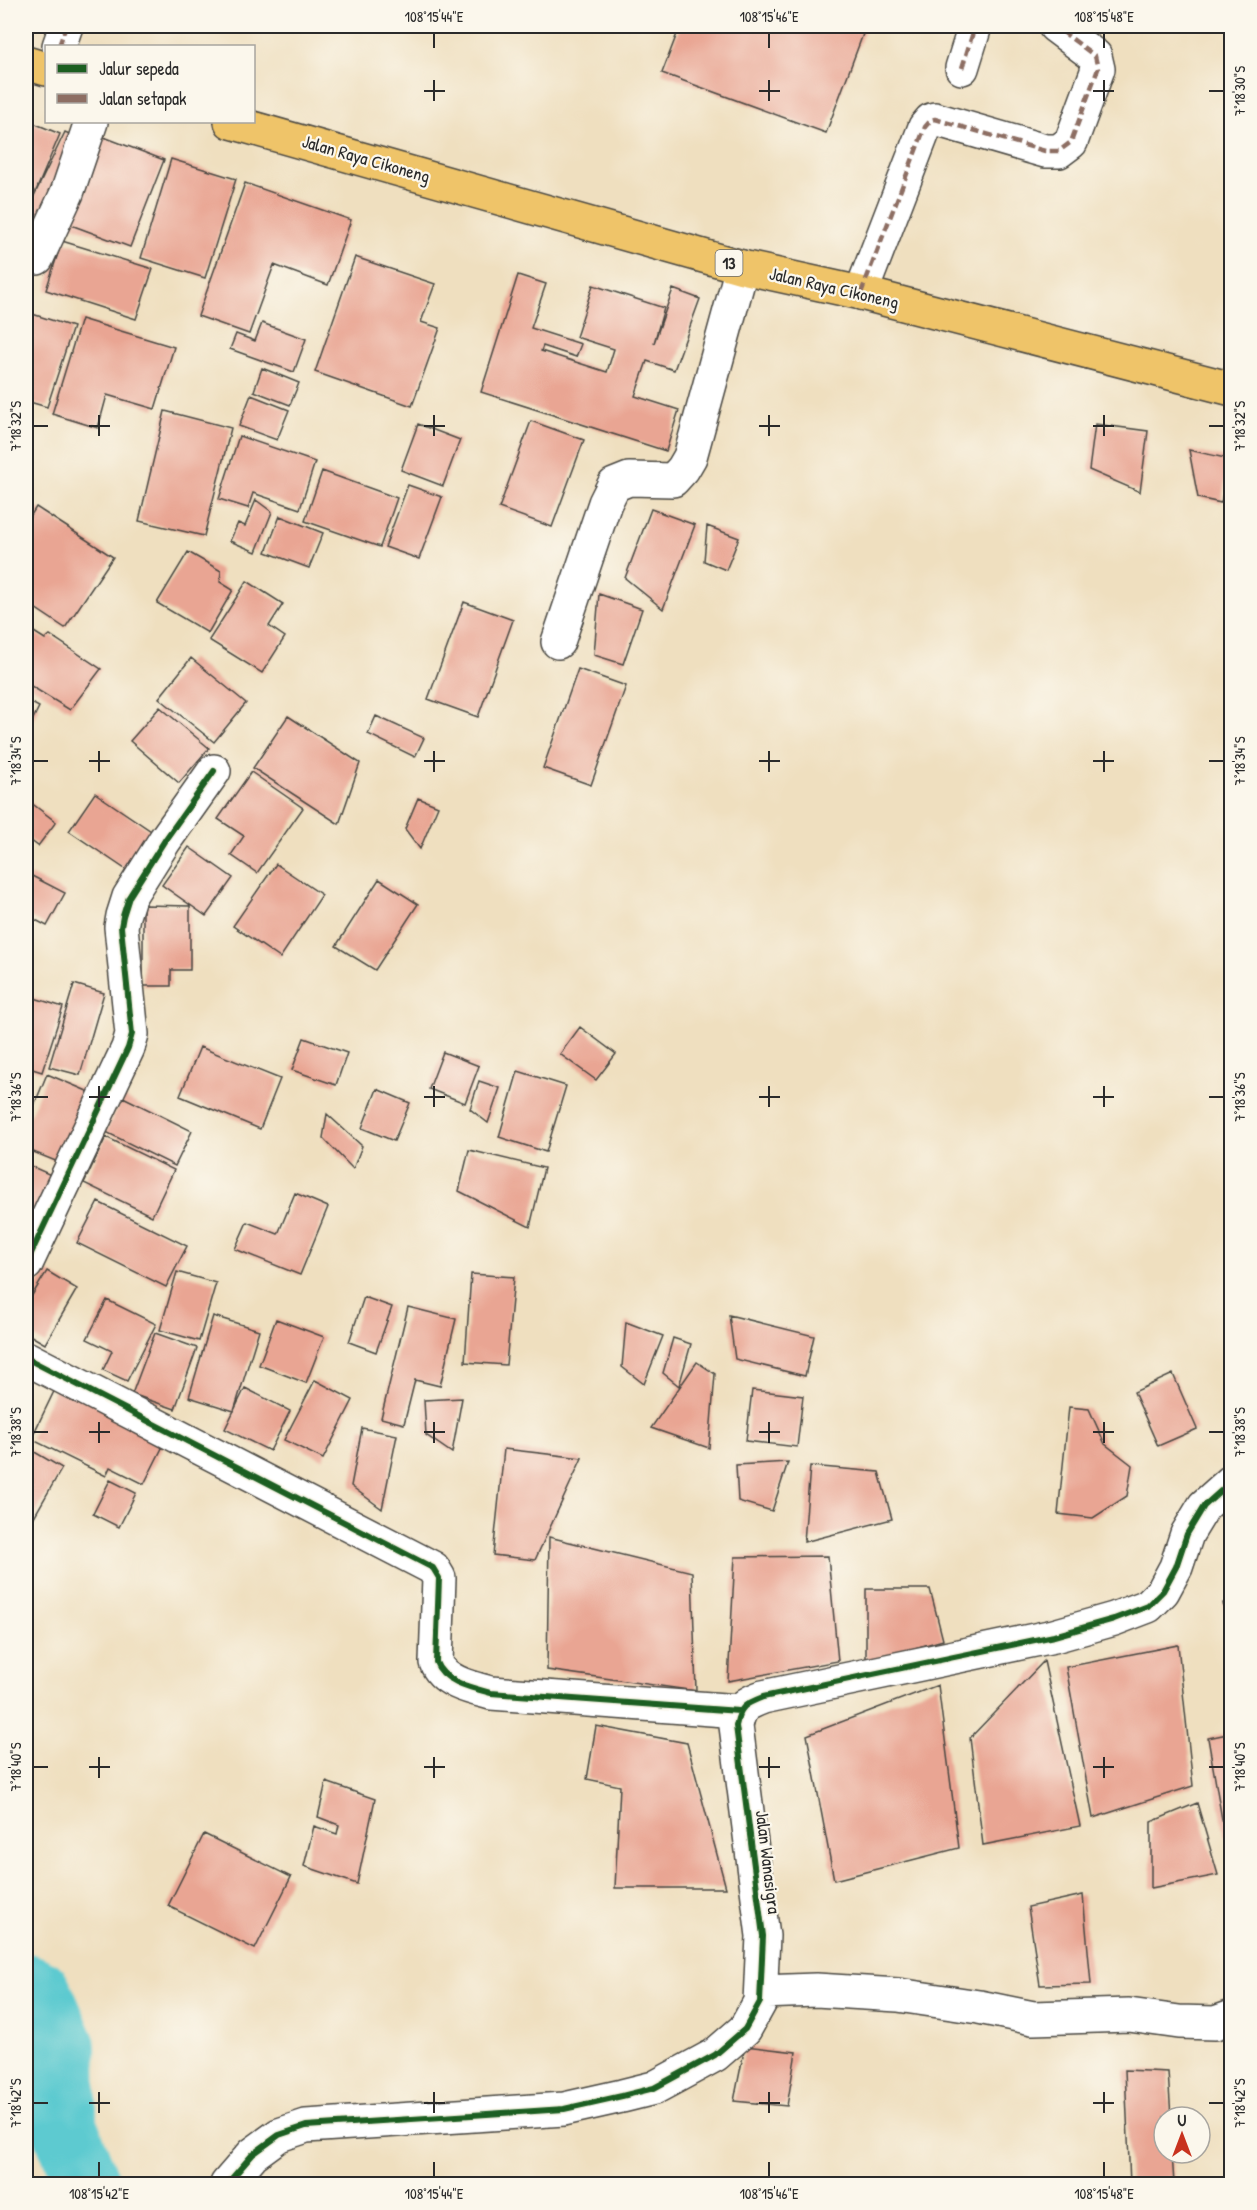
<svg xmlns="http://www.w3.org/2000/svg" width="1257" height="2210" font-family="'Patrick Hand',sans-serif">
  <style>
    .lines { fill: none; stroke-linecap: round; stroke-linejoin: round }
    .river { stroke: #5dcad0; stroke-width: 66 }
    .building { fill: #e9a593 }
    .minor-casing { stroke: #484641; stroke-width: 36 }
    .trunk-casing { stroke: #484641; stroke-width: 36 }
    .minor { stroke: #fff; stroke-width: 33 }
    .trunk { stroke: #efc469; stroke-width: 33 }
    .quiet { stroke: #8d6e63; stroke-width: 4.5; stroke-dasharray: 9 4.5; stroke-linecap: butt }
    .cycleway-casing { stroke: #fbf7ec; stroke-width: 10 }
    .cycleway { stroke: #1b5e20; stroke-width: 6 }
    .ticks { fill: none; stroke: #2b2b2b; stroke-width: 2 }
    .labels { text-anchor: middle; stroke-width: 4.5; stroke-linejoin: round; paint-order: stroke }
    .shield { fill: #fbf7ec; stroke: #696865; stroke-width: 1.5 }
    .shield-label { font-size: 16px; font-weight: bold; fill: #2b2b2b }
    .street-label { font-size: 18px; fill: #2b2b2b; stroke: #fbf7ec }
    .neatline { fill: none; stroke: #2b2b2b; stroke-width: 2 }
    .ticks-label { font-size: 15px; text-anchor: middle; fill: #2b2b2b }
  </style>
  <rect width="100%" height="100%" fill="#fbf7ec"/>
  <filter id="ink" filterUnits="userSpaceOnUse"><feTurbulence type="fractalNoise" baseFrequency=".0167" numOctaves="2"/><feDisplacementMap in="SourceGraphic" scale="12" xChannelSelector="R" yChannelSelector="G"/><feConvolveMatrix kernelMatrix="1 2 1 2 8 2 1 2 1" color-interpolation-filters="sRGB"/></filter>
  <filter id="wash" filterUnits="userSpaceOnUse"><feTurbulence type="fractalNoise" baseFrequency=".008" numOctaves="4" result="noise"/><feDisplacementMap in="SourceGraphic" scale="24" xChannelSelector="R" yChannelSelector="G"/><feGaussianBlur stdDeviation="1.35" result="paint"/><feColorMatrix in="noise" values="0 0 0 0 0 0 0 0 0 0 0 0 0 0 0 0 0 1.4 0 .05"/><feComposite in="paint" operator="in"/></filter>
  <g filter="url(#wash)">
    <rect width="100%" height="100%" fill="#efdfbf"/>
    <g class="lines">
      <path class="river" d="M26,1986l13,6 24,55 1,78 23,59"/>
    </g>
    <g id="blocks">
      <path class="building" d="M680,26h186l-40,107 -164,-60z
        M26,120l34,14 -27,64 32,-66 18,8 -57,122v-49l2,-5 -2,-1z
        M96,134l68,26 -34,87 -67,-25z
        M171,159l65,20 -31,99 -64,-20z
        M245,183l106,37 -23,65 -54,-20 -25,69 -51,-18z
        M62,241l91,28 -17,50 -90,-29z
        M355,257l80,27 -14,38 19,6 -28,78 -97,-34z
        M518,275l28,9 -15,44 50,16 -5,13 -33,-11 -2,5 66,21 7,-23 -38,-12 17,-52 71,23 -10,35 19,-54 27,10 -26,71 -27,-9 -12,35 44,14 -13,41 -185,-59z
        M26,312l47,15 -26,80 -21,-6z
        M81,319l93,28 -19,62 -48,-14 -9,33 -46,-14z
        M262,323l44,16 -12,33 -64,-23 6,-15 19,7z
        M262,368l37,15 -9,22 -36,-14z
        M251,395l38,15 -12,30 -38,-14z
        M165,411l66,17 -27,108 -65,-15z
        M531,421l53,19 -32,87 -53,-19z
        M418,424l42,16 -17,46 -42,-16z
        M1095,424l53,7 -8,61 -51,-22z
        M239,436l76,26 -15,47 -47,-16 -5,15 -29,-9z
        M1189,450l41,9 -9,44 -23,-5z
        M322,471l75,27 -17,49 -75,-26z
        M408,485l34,12 -23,62 -34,-12z
        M256,500l16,12 -16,40 -26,-11 8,-18 7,3z
        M36,507l77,50 -48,71 -39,-26v-79z
        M651,509l44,16 -32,84 -38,-31z
        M280,516l43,17 -14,35 -43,-16z
        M707,526l32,12 -13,32 -22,-9z
        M188,552l33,19 -1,11 13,8 -25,43 -51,-30z
        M247,581l36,23 -14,22 16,11 -23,36 -53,-33z
        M599,594l43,15 -19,55 -29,-9z
        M464,602l49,18 -35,97 -50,-18z
        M26,627l19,12 5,-4 51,34 -31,41 -44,-27z
        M191,658l55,45 -32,39 -55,-44z
        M578,669l48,17 -35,99 -48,-17z
        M26,700l13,7 -13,26z
        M160,707l49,41 -30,35 -49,-42z
        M288,716l72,47 -21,61 -86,-56z
        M376,716l48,22 -9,19 -47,-23z
        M251,772l52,36 -46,65 -26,-18 13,-19 -26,-17z
        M95,793l59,40 -26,38 -59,-40z
        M418,798l20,8 -18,43 -15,-20z
        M26,799l30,23 -18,24 -12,-9z
        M189,847l44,31 -27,38 -44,-31z
        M276,864l46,31 -42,63 -47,-32z
        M30,875l35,18 -18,33 -21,-11v-32z
        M379,879l39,25 -43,66 -39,-24z
        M143,905l47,1v64h-19v16h-28z
        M74,984l30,9 -24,82 -31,-8z
        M28,996l35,11 -21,65 -16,-5v-64z
        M580,1027l36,27 -20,26 -36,-26z
        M304,1038l43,15 -11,32 -44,-15z
        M200,1047l80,32 -20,50 -80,-33z
        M443,1052l36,14 -14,37 -36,-14z
        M518,1071l48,15 -20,66 -47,-15z
        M47,1074l47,20 -31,70 -37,-15v-24z
        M479,1081l21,7 -12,35 -18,-14z
        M377,1089l33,14 -16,38 -32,-13z
        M123,1097l69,34 -17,35 -69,-34z
        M327,1114l35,32 -9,23 -30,-31z
        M106,1137l68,33 -22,46 -68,-33z
        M469,1150l75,18 -14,59 -71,-36z
        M26,1164l34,15 -34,51z
        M295,1193l33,14 -28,68 -65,-26 12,-27 31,12z
        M98,1202l89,44 -21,41 -89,-44z
        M47,1271l30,18 -32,55 -19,-11v-28z
        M177,1272l39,11 -17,58 -39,-11z
        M471,1274l43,3 -8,88 -41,-3z
        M364,1297l28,10 -16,45 -27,-10z
        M107,1300l49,24 -29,57 -24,-11 9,-19 -25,-12z
        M408,1307l48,12 -16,67 -25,-6 -11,44 -23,-6z
        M729,1315l85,21 -9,40 -70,-17z
        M213,1316l46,14 -25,81 -45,-14z
        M276,1319l48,18 -18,46 -47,-18z
        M626,1322l37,14 -19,48 -22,-17z
        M155,1333l42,15 -22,61 -43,-15z
        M673,1338l18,6 -12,42 -16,-13z
        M697,1362l18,12 -6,74 -58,-20z
        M1173,1374l24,55 -39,17 -24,-54z
        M60,1379l109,55 -25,50 -34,-17 -4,9 -75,-37z
        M315,1380l38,20 -30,59 -39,-19z
        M245,1388l45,23 -20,40 -45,-22z
        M752,1390l51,6 -6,51 -51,-6z
        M462,1398l-10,55 -26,-18 -2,-35z
        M1069,1407l20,2 16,35 27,21 -5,31 -34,22 -35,-4z
        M362,1428l35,7 -15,74 -31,-23z
        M26,1447l36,21 -31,54 -5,-4z
        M504,1449l78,9 -47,102 -42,-5z
        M788,1462l-16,49 -34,-10 -2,-36z
        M810,1466l69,6 13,47 -88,23z
        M110,1480l26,13 -17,34 -26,-13z
        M549,1537l143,35 4,119 -149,-21z
        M828,1556l10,105 -110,20 7,-124z
        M866,1589h64l13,51 -77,22z
        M1232,1601v37h-2l-7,-35z
        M1178,1645l15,141 -100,32 -27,-151z
        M1044,1661l36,165 -97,19 -13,-107z
        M938,1685l21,163 -125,32 -27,-145z
        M596,1726l91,17 39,145h-111l5,-102 -33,-7z
        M1232,1733v103l-7,1 -17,-99z
        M326,1782l49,17 -18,85 -53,-18 10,-40 23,8 2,-9 -21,-8z
        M1197,1803l21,72 -67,13v-66z
        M204,1834l87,43 -36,72 -87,-43z
        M1083,1895l8,89 -51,1 -12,-78z
        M745,2046l51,6 -9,54 -53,-5z
        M1125,2070l43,2 3,45h-7v36h8l2,31h-44z"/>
    </g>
  </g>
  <g filter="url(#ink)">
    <use href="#blocks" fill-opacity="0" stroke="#484641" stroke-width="1.5"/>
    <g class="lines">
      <g class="minor-casing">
        <path id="minor" d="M59,46l7,-20
          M962,68l13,-42
          M37,258l30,-65 24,-71
          M861,293l64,-166 6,-7 4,-1 110,32h14l12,-9 27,-73 -3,-13 -40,-30
          M558,642l47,-139 9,-18 15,-6 44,1 10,-11 7,-12 52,-190
          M26,1264l102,-216 4,-14 -11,-107 2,-11 6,-19 36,-57 49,-69
          M26,1358l407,210 6,10 -3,84c7,20 36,26 55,31l248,18
          M761,1992l55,-2 82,5 81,12 54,11 96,-3 50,7 36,1 17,-6
          M227,2184l26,-30 26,-19 27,-9 258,-17 58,-13 32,-8 61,-33 30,-26 15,-27 3,-66 -27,-210c4,-20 9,-22 27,-29l291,-61 60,-17 34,-13 15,-15 13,-24 11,-33 17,-28 28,-25"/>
      </g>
      <g class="trunk-casing">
        <path id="trunk" d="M26,63l20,6
          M231,122l511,145 119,26 371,96"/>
      </g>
      <use href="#minor" class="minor"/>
      <use href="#trunk" class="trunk"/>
      <path class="quiet" d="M59,46l7,-20
        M962,68l13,-42
        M861,293l64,-166 6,-7 4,-1 110,32h14l12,-9 27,-73 -3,-13 -40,-30"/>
      <g class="cycleway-casing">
        <path id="cycleway" d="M26,1264l102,-216 4,-14 -11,-107 2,-11 6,-19 36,-57 49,-69
          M26,1358l407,210 6,10 -3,84c7,20 36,26 55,31l248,18
          M227,2184l26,-30 26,-19 27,-9 258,-17 58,-13 32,-8 61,-33 30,-26 15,-27 3,-66 -27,-210c4,-20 9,-22 27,-29l291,-61 60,-17 34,-13 15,-15 13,-24 11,-33 17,-28 28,-25"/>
      </g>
      <use href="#cycleway" class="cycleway"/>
    </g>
  </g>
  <path class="ticks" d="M434,33v15M769,33v15M1104,33v15M434,80v21M769,80v21M1104,80v21M424,91h21M759,91h21M1093,91h21M1209,91h15M99,415v21M434,415v21M769,415v21M1104,415v21M33,426h15M89,426h21M424,426h21M759,426h21M1093,426h21M1209,426h15M99,751v21M434,751v21M769,751v21M1104,751v21M33,761h15M89,761h21M424,761h21M759,761h21M1093,761h21M1209,761h15M99,1086v21M434,1086v21M769,1086v21M1104,1086v21M33,1097h15M89,1097h21M424,1097h21M759,1097h21M1093,1097h21M1209,1097h15M99,1422v21M434,1422v21M769,1422v21M1104,1422v21M33,1432h15M89,1432h21M424,1432h21M759,1432h21M1093,1432h21M1209,1432h15M99,1757v21M434,1757v21M769,1757v21M1104,1757v21M33,1767h15M89,1767h21M424,1767h21M759,1767h21M1093,1767h21M1209,1767h15M99,2092v21M434,2092v21M769,2092v21M1104,2092v21M33,2103h15M89,2103h21M424,2103h21M759,2103h21M1093,2103h21M1209,2103h15M99,2162v15M434,2162v15M769,2162v15M1104,2162v15"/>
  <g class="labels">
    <rect class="shield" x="715.5" y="250" width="27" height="26" rx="4.5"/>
    <g class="shield-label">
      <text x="729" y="269">13</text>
    </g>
    <g class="street-label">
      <text transform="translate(366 159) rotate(16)" y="6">Jalan Raya Cikoneng</text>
      <text transform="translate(834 288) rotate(13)" y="6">Jalan Raya Cikoneng</text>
      <text transform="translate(768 1862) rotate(83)" y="6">Jalan Wanasigra</text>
    </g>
  </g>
  <rect width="1257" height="2210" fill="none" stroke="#fbf7ec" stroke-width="66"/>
  <rect x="45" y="45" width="210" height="78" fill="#fbf7ec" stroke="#a8a59f" stroke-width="1.5"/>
  <rect x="57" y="64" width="30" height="9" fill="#1b5e20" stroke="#a8a59f" stroke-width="1.5"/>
  <text x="99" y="75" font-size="18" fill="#2b2b2b">Jalur sepeda</text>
  <rect x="57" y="94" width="30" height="9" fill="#8d6e63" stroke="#a8a59f" stroke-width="1.5"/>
  <text x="99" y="105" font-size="18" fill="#2b2b2b">Jalan setapak</text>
  <g transform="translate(1182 2135)"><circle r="28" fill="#fbf7ec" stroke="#a8a59f" stroke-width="1.5"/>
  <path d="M0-4.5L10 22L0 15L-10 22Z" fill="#c8321e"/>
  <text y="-9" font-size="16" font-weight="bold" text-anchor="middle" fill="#2b2b2b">U</text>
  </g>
  <rect x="33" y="33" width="1191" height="2144" class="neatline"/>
  <g class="ticks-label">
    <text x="434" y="22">108°15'44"E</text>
    <text x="769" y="22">108°15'46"E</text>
    <text x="1104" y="22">108°15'48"E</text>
    <text transform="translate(1240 91) rotate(-90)" y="5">7°18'30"S</text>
    <text transform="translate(16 426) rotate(-90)" y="5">7°18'32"S</text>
    <text transform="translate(1240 426) rotate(-90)" y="5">7°18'32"S</text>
    <text transform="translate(16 761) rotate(-90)" y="5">7°18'34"S</text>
    <text transform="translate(1240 761) rotate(-90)" y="5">7°18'34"S</text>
    <text transform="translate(16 1097) rotate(-90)" y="5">7°18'36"S</text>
    <text transform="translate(1240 1097) rotate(-90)" y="5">7°18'36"S</text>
    <text transform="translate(16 1432) rotate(-90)" y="5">7°18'38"S</text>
    <text transform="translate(1240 1432) rotate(-90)" y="5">7°18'38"S</text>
    <text transform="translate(16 1767) rotate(-90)" y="5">7°18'40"S</text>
    <text transform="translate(1240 1767) rotate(-90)" y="5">7°18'40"S</text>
    <text transform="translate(16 2103) rotate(-90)" y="5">7°18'42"S</text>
    <text transform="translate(1240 2103) rotate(-90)" y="5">7°18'42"S</text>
    <text x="99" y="2199">108°15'42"E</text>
    <text x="434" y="2199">108°15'44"E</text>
    <text x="769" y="2199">108°15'46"E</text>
    <text x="1104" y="2199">108°15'48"E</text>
  </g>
</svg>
